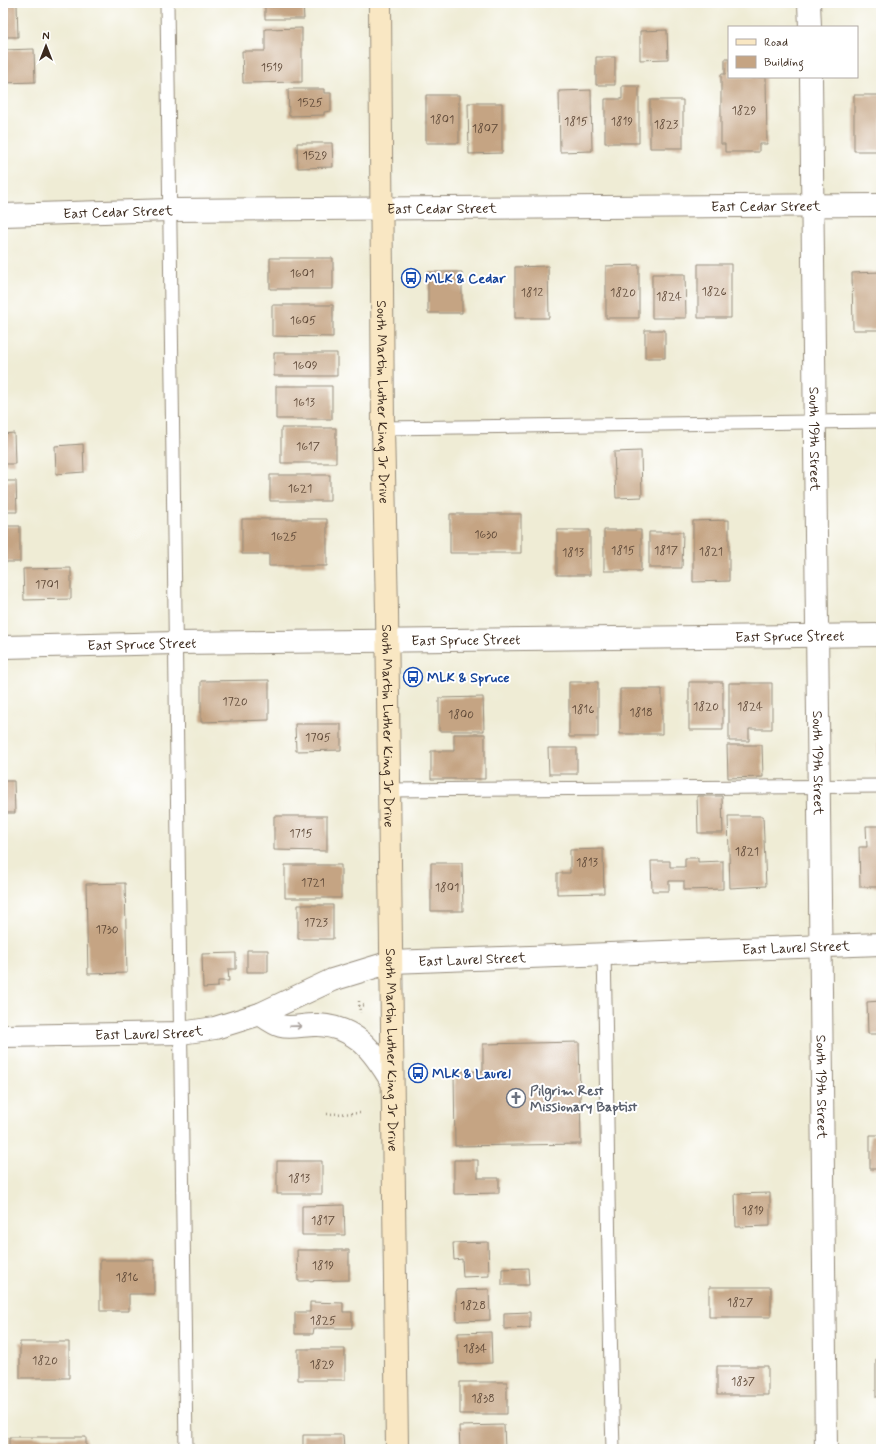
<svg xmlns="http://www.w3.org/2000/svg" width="884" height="1452" font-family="Mynerve,sans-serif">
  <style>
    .building { fill: #c5a483 }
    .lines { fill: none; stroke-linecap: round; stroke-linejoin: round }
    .lane-casing { stroke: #958b7a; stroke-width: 15 }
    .street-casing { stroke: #958b7a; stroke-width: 24 }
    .secondary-casing { stroke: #958b7a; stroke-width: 24 }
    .path { stroke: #958b7a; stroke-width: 2.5; stroke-dasharray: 1 3; stroke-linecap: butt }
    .lane { stroke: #fff; stroke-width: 13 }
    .street { stroke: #fff; stroke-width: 22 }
    .secondary { stroke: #f9e7c3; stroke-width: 22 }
    .oneway { stroke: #a79f9a }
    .labels { text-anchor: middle; stroke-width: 4; stroke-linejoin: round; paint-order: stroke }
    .number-label { font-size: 12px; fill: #5e4837 }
    .street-label { font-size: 14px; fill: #3b2a1e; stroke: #fff }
    .transit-label { font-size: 14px; font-weight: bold; fill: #164399; stroke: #fff; text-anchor: start }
    .worship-label { font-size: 14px; font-weight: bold; fill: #5b616d; stroke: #fff; text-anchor: start }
  </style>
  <rect width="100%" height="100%" fill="#fff"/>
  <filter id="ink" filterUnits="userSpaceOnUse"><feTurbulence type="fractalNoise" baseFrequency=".025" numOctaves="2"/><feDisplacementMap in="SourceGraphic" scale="8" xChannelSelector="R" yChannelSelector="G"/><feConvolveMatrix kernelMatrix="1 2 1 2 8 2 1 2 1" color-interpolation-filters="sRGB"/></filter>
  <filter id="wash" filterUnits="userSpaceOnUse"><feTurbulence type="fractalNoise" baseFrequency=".012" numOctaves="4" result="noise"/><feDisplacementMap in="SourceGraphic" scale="16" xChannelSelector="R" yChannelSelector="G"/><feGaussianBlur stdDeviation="0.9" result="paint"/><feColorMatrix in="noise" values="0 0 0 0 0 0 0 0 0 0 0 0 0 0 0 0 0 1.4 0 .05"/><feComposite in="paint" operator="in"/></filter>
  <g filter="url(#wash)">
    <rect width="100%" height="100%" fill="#efecd5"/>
    <g id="blocks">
      <path class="building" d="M265,3h38l1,16h-39z
        M3,4h14l1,33h-15z
        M302,28v54l-59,1 -1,-32h23v-22z
        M667,30l1,29 -28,1v-29z
        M34,49l1,33 -32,1v-33z
        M596,57h19v28h-19z
        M725,59h4v18h37l1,67h-8v8h-34v-8h-4v-70h4z
        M622,86h17v57h-34v-44h17z
        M288,89h36v4h7v18l-7,1v3l-35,1z
        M591,90l1,61 -32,1 -1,-61z
        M426,95h33v48h-33z
        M854,95h27v56h-27z
        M650,100h33v48h-33z
        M468,103h34v50l-33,1z
        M297,143h35l1,24 -35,1z
        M270,258h63v31h-63z
        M698,264h33v54h-33z
        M639,265v53h-33v-52z
        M548,266l1,52h-34v-51z
        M428,272h34v41h-34z
        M881,272v58h-28l-1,-57z
        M652,274h33l1,44h-34z
        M272,305h61v32l-61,-1z
        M645,330h20v28h-20z
        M274,353h63v23h-63z
        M276,386h56v33h-56z
        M281,428h55v35h-55z
        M14,433l1,31h-12v-30z
        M83,444l1,28 -28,2 -1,-28z
        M641,451l1,46 -26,1 -2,-46z
        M270,475h60v26h-60z
        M3,481h13l1,31h-14z
        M450,514h71v39h-71z
        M242,519h85v47h-58v-12h-27z
        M729,520v61l-36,1v-61z
        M3,526h17v36h-17z
        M557,530h33v45h-33z
        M604,530h37v41h-37z
        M649,532h34l-1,36h-33z
        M71,568v31l-47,1 -1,-31z
        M269,680v40l-68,2v-41z
        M569,682h29v55h-29z
        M689,682h34v48h-34z
        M729,683h43v46h-23v12h-20z
        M620,689h42v45h-42z
        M877,689h4v72h-3z
        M483,697l1,34h-45v-33z
        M295,724h46v26l-45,1z
        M454,734h31v45h-54v-28h23z
        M727,745h35l1,32 -35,1z
        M548,748h29v26h-28z
        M3,781h11l1,32h-12z
        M697,796h25l1,37h-25z
        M274,816h53v35l-53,-1z
        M728,816h35l3,70 -36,2z
        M866,826h15v61h-21l-1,-40h8z
        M603,849l1,44 -47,1v-21h13v-23z
        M685,858h13v4l25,-1v28l-39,1v-9h-15v10h-17l-1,-30h19v6h15z
        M431,863h31l1,48h-32z
        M285,865h56v33h-56z
        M125,883l2,90 -39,1 -2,-90z
        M298,905h35v34h-35z
        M247,950h21v22h-21z
        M236,953v16h-8l1,12h-11v6l-15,1 -1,-34z
        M881,1001v33h-13l-1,-32z
        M579,1042l2,102 -126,2 -1,-74 29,-1v-27z
        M870,1135h11v34h-11z
        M454,1160h24v18h21v15l-45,1z
        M277,1161h45v33h-45z
        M878,1184h3v31h-3z
        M770,1193v33l-34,1 -1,-33z
        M344,1205l1,30h-43v-29z
        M488,1242l1,34 -26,1 -1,-18 -8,1 -1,-17z
        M297,1250h52v30l-51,1z
        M100,1260h54v34h-25v17h-29z
        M528,1268l1,17h-27v-16z
        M709,1287h62v30h-62z
        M489,1289l1,31 -33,1 -1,-31z
        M310,1302l33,1v9h9v16h-38l-1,6h-18v-22h15z
        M530,1312v16l-26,1v-16z
        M491,1332l1,31 -33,1 -1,-31z
        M20,1342h49v36h-49z
        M298,1349h47v31h-47z
        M876,1359h5v38h-5z
        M717,1366h51v29h-51z
        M460,1382h47v32h-47z
        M504,1425l1,24h-45l-1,-23z
        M303,1435h40l1,14h-41z
        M9,1437h77v12h-77z"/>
    </g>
  </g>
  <g filter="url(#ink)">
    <use href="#blocks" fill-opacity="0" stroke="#958b7a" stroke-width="1"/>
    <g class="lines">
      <g class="lane-casing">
        <path id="lane" d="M167,3l19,1446
          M383,428l498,-7
          M389,790l492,-4
          M604,955c4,165 4,329 9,494"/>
      </g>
      <g class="street-casing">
        <g id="street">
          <path d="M809,3l1,24"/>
          <path id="s1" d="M811,77l15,1372"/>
          <path id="s2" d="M3,215l167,-5 711,-5"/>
          <path id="s3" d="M3,647l174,-4 704,-8"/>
          <path d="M260,1014c6,4 14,10 21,12 11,3 26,-2 37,-1 39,2 56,27 74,57"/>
          <path id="s4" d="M3,1036l178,-3 34,-5 45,-14 72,-34 59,-18 490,-18"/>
        </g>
      </g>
      <g class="secondary-casing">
        <g id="secondary">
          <path id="s5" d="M380,3l3,425 4,183 10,838"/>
        </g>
      </g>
      <path class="path" d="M359,1001l1,12
        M359,1006l7,-1
        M327,1114l36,-1"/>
      <use href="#lane" class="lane"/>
      <use href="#street" class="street"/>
      <use href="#secondary" class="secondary"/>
    </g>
    <defs><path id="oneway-shaft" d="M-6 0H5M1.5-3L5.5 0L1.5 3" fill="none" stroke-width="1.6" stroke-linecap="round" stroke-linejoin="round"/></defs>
    <use class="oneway" href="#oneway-shaft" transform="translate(296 1026) rotate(-2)"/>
  </g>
  <defs>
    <g id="bus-ring" transform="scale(1)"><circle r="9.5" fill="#fff" stroke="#1a4fb4" stroke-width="1.5"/><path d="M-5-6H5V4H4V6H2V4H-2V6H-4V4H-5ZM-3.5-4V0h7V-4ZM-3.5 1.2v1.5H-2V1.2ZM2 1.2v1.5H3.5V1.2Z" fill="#1a4fb4"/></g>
    <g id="church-ring" transform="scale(1)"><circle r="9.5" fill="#fff" stroke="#6b7280" stroke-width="1.5"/><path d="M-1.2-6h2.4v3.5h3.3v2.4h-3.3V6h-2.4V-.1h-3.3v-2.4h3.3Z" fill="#6b7280"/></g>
  </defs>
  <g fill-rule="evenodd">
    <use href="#bus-ring" x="411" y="278"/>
    <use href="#bus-ring" x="413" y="677"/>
    <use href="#bus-ring" x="418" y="1073"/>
    <use href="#church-ring" x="516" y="1098"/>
  </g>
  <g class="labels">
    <g class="number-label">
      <text x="272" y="71">1519</text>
      <text x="310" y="106">1525</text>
      <text x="744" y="114">1829</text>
      <text x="442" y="123">1801</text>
      <text x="576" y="125">1815</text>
      <text x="622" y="125">1819</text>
      <text x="666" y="128">1823</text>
      <text x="485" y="132">1807</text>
      <text x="315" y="159">1529</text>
      <text x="302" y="277">1601</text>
      <text x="714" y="295">1826</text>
      <text x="532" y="296">1812</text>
      <text x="623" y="296">1820</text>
      <text x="669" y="300">1824</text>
      <text x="303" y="324">1605</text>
      <text x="305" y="369">1609</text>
      <text x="304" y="406">1613</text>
      <text x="308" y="450">1617</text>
      <text x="300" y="492">1621</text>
      <text x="486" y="538">1630</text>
      <text x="284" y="540">1625</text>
      <text x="623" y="554">1815</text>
      <text x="666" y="554">1817</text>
      <text x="711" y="555">1821</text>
      <text x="573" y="556">1813</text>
      <text x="47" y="588">1701</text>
      <text x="235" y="705">1720</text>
      <text x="706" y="710">1820</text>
      <text x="750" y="710">1824</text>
      <text x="583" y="713">1816</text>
      <text x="641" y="716">1818</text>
      <text x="461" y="718">1800</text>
      <text x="318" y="741">1705</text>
      <text x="301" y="837">1715</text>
      <text x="747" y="855">1821</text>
      <text x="587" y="866">1813</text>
      <text x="313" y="886">1721</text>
      <text x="447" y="891">1801</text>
      <text x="316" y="926">1723</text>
      <text x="107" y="933">1730</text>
      <text x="299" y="1182">1813</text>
      <text x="753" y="1214">1819</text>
      <text x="323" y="1224">1817</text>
      <text x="323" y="1269">1819</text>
      <text x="127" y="1281">1816</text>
      <text x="740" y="1306">1827</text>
      <text x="473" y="1309">1828</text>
      <text x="323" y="1324">1825</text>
      <text x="475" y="1352">1834</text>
      <text x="45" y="1364">1820</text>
      <text x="322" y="1368">1829</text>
      <text x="743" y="1385">1837</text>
      <text x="483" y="1402">1838</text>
    </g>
    <g class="street-label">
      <text dy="5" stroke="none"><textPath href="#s2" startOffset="763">East Cedar Street</textPath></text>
      <text dy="5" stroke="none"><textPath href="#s2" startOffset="439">East Cedar Street</textPath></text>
      <text dy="5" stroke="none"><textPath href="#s2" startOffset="115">East Cedar Street</textPath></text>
      <text dy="5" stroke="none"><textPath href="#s5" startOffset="399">South Martin Luther King Jr Drive</textPath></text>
      <text dy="5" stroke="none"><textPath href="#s1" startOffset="362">South 19th Street</textPath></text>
      <text dy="5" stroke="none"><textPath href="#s3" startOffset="787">East Spruce Street</textPath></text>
      <text dy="5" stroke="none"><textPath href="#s3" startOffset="463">East Spruce Street</textPath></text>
      <text dy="5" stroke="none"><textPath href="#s3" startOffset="139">East Spruce Street</textPath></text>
      <text dy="5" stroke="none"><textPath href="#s5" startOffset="723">South Martin Luther King Jr Drive</textPath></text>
      <text dy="5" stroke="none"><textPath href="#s1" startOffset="686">South 19th Street</textPath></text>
      <text dy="5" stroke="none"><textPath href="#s4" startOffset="806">East Laurel Street</textPath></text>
      <text dy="5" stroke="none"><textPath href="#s4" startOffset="482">East Laurel Street</textPath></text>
      <text dy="5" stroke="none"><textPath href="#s4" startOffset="146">East Laurel Street</textPath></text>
      <text dy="5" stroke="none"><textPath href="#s5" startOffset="1047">South Martin Luther King Jr Drive</textPath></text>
      <text dy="5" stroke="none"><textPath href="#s1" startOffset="1010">South 19th Street</textPath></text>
    </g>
    <g class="transit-label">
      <text x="425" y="283">MLK &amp; Cedar</text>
      <text x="427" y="682">MLK &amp; Spruce</text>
      <text x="432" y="1078">MLK &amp; Laurel</text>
    </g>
    <g class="worship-label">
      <text x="530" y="1095">Pilgrim Rest<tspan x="530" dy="16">Missionary Baptist</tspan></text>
    </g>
  </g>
  <rect width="884" height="1452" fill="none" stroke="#fff" stroke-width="16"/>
  <rect x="728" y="26" width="130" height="52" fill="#ffffff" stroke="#b1aaa5"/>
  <rect x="736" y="39" width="20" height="6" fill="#f9e7c3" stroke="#b1aaa5"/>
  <text x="764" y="46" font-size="12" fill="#3b2a1e">Road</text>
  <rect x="736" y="56" width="20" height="12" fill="#c5a483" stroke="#b1aaa5"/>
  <text x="764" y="66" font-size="12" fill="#3b2a1e">Building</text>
  <g transform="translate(46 46)" stroke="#ffffff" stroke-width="3" paint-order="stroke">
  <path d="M0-3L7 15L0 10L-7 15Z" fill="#3b2a1e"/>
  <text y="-6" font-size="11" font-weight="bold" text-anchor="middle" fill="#3b2a1e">N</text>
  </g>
</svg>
